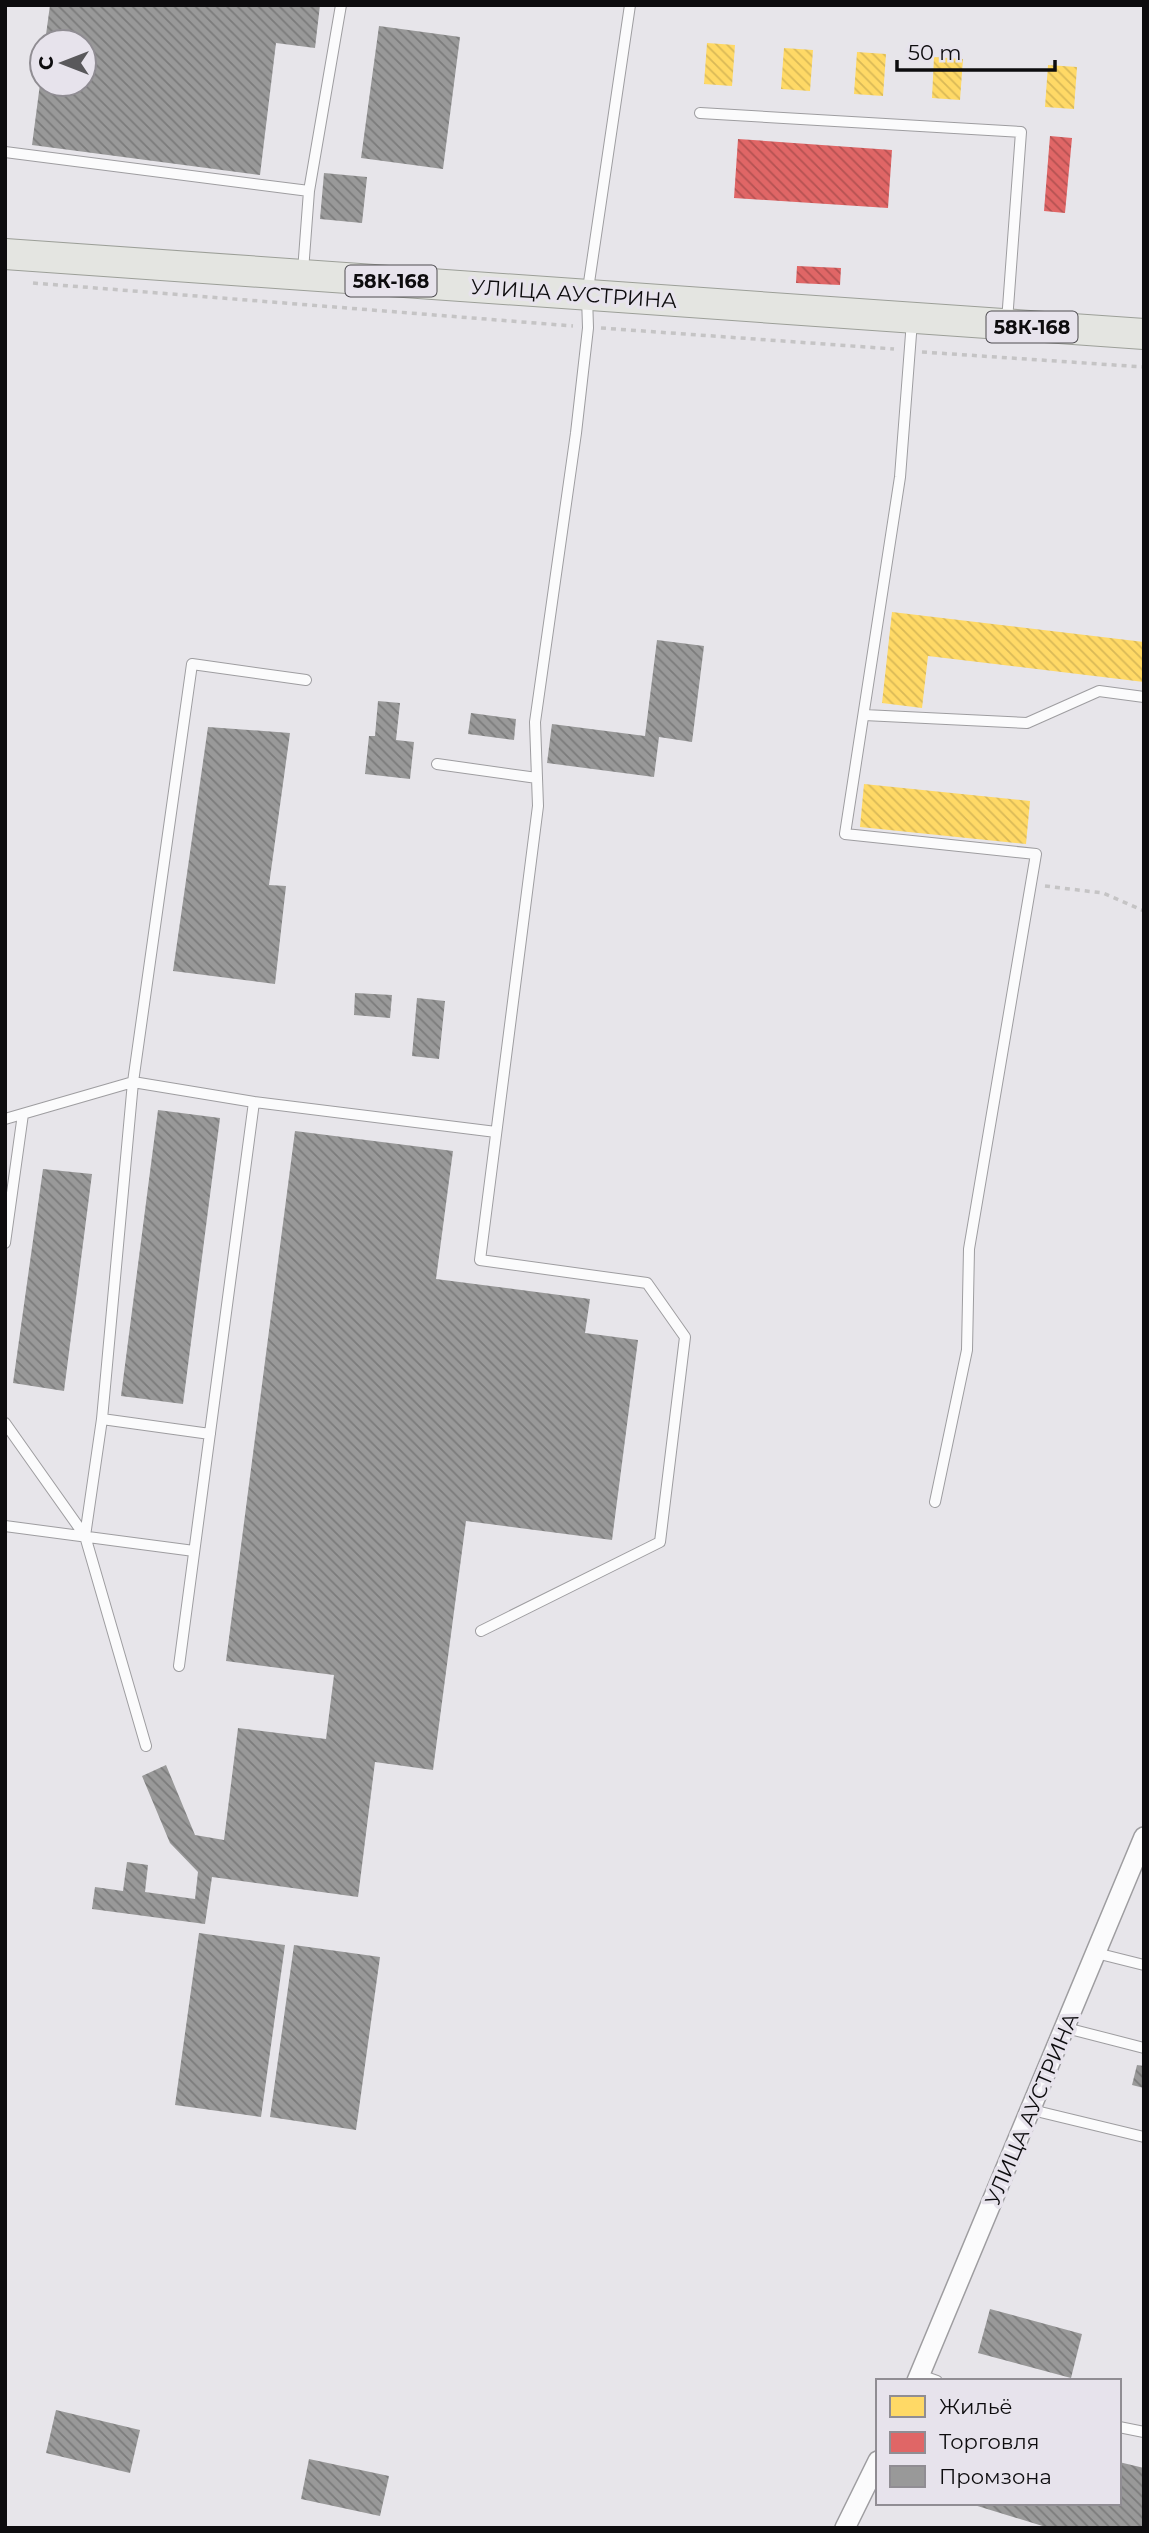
<svg xmlns="http://www.w3.org/2000/svg" width="1149" height="2533" font-family="Montserrat,sans-serif">
  <style>
    .homes { fill: url(#homes-back-hatch) }
    .shops { fill: url(#shops-back-hatch) }
    .industry { fill: url(#industry-back-hatch) }
    .lines { fill: none; stroke-linecap: round; stroke-linejoin: round }
    .lane-casing { stroke: #9e9da0; stroke-width: 12 }
    .street-casing { stroke: #9e9da0; stroke-width: 22 }
    .primary-casing { stroke: #9c9f98; stroke-width: 32 }
    .path { stroke: #c5c4c5; stroke-width: 3.5; stroke-dasharray: 5 5; stroke-linecap: butt }
    .lane { stroke: #fbfbfc; stroke-width: 10 }
    .street { stroke: #fbfbfc; stroke-width: 19 }
    .primary { stroke: #e4e5e1; stroke-width: 30 }
    .labels { text-anchor: middle; stroke-width: 7; stroke-linejoin: round; paint-order: stroke }
    .shield { fill: #e7e3ec; stroke: #4e4c51; stroke-width: 2 }
    .shield-label { font-size: 19px; font-weight: bold; fill: #0d0c0e }
    .street-label { font-size: 21px; fill: #0d0c0e; stroke: #e7e3ec }
  </style>
  <defs>
    <pattern id="homes-back-hatch" width="6" height="6" patternUnits="userSpaceOnUse" patternTransform="scale(1.75)"><rect width="6" height="6" fill="#ffd966"/><path d="M-1 5l2 2M0 0l6 6M5-1l2 2" fill="none" stroke="#d9b957"/></pattern>
    <pattern id="shops-back-hatch" width="6" height="6" patternUnits="userSpaceOnUse" patternTransform="scale(1.75)"><rect width="6" height="6" fill="#e06666"/><path d="M-1 5l2 2M0 0l6 6M5-1l2 2" fill="none" stroke="#b45252"/></pattern>
    <pattern id="industry-back-hatch" width="6" height="6" patternUnits="userSpaceOnUse" patternTransform="scale(1.75)"><rect width="6" height="6" fill="#999"/><path d="M-1 5l2 2M0 0l6 6M5-1l2 2" fill="none" stroke="#7b7b7b"/></pattern>
  </defs>
  <rect width="100%" height="100%" fill="#e7e5ea"/>
  <path class="homes" d="M707,43l28,2 -3,41 -28,-2z
    M784,48l29,2 -3,41 -29,-2z
    M857,52l29,2 -3,42 -29,-2z
    M934,57l29,2 -3,41 -28,-2z
    M1048,65l29,2 -3,42 -29,-2z
    M892,612l252,30v40l-216,-26 -6,52 -40,-5z
    M864,784l166,17 -4,43 -166,-17z"/>
  <path class="shops" d="M1050,136l22,2 -7,75 -21,-2z
    M738,139l154,11 -4,58 -154,-10z
    M797,266l44,2 -1,17 -44,-2z"/>
  <path class="industry" d="M50,5h270l-5,43 -39,-5 -16,132 -228,-30 8,-61h44v-42h-39z
    M379,26l81,11 -17,132 -82,-11z
    M324,173l43,4 -5,46 -42,-4z
    M657,640l47,6 -12,96 -33,-5 -5,40 -107,-14 5,-39 93,12z
    M378,701l22,2 -4,37 18,2 -4,37 -45,-5 4,-38h6z
    M471,713l45,6 -2,21 -46,-6z
    M208,727l82,6 -21,152 17,1 -11,98 -102,-13z
    M355,993l37,2 -2,23 -36,-3z
    M417,998l28,3 -6,58 -27,-3z
    M158,1110l62,8 -37,286 -62,-8z
    M295,1131l158,20 -17,128 154,20 -5,34 53,7 -26,200 -146,-19 -33,249 -58,-8 -17,135 -146,-20 -7,47 -113,-15 3,-22 28,4 4,-29 21,3 -3,27 50,7 3,-27 -28,-29 -28,-67 24,-11 29,70 29,5 14,-112 88,11 8,-64 -108,-14z
    M43,1169l49,5 -28,217 -51,-8z
    M199,1933l86,12 -24,172 -86,-12z
    M294,1945l86,12 -24,173 -86,-13z
    M1137,2065l7,1v22l-12,-3z
    M990,2309l92,25 -11,44 -93,-25z
    M56,2410l84,20 -10,43 -84,-20z
    M309,2459l80,17 -9,40 -79,-17z
    M1119,2462l25,6v60h-95l-78,-24 148,-1z"/>
  <g class="lines">
    <g class="lane-casing">
      <path id="lane" d="M700,113l321,19 -14,189
        M5,152l304,39
        M303,271l6,-80 32,-186
        M912,321l-12,156 -55,357 191,20 -67,395 -2,101 -32,152
        M864,715l163,8 72,-32 45,6
        M437,764l100,14
        M254,1102l-121,-20 59,-418 114,16
        M5,1119l128,-37 -31,337 108,15
        M5,1243l18,-129
        M102,1419l-17,117 61,210
        M5,1423l80,113
        M5,1526l189,25
        M481,1631l179,-89 25,-205 -38,-54 -167,-23 58,-454 -3,-84 41,-289 12,-105 -1,-32 43,-291
        M179,1666l75,-564 242,30
        M1096,1953l48,12
        M1066,2028l78,20
        M1032,2110l112,27
        M920,2375l17,6
        M1119,2427l25,5"/>
    </g>
    <g class="street-casing">
      <path id="street" d="M917,2381l227,-544
        M845,2528l33,-67"/>
    </g>
    <g class="primary-casing">
      <path id="primary" d="M5,254l1139,80"/>
    </g>
    <path class="path" d="M33,283l540,43
      M601,328l293,21
      M922,352l222,15
      M1045,886l58,7 41,18"/>
    <use href="#lane" class="lane"/>
    <use href="#street" class="street"/>
    <use href="#primary" class="primary"/>
  </g>
  <g class="labels">
    <g class="shield">
      <rect x="345.5" y="265.5" width="91" height="31" rx="5"/>
      <rect x="986.5" y="311.5" width="91" height="31" rx="5"/>
    </g>
    <g class="shield-label">
      <text x="391" y="288">58К-168</text>
      <text x="1032" y="334">58К-168</text>
    </g>
    <g class="street-label">
      <text transform="translate(574 294) rotate(4)" y="7">УЛИЦА АУСТРИНА</text>
      <text transform="translate(1032 2109) rotate(-67)" y="7">УЛИЦА АУСТРИНА</text>
    </g>
  </g>
  <rect width="1149" height="2533" fill="none" stroke="#0d0c0e" stroke-width="14"/>
  <rect x="876" y="2379" width="245" height="126" fill="#e7e3ec" stroke="#908d93" stroke-width="2"/>
  <rect x="890" y="2396" width="35" height="21" fill="#ffd966" stroke="#908d93" stroke-width="2"/>
  <text x="939" y="2414" font-size="21" fill="#0d0c0e">Жильё</text>
  <rect x="890" y="2432" width="35" height="21" fill="#e06666" stroke="#908d93" stroke-width="2"/>
  <text x="939" y="2449" font-size="21" fill="#0d0c0e">Торговля</text>
  <rect x="890" y="2466" width="35" height="21" fill="#999999" stroke="#908d93" stroke-width="2"/>
  <text x="939" y="2484" font-size="21" fill="#0d0c0e">Промзона</text>
  <g transform="translate(63 63) rotate(270)"><circle r="33" fill="#e7e3ec" stroke="#908d93" stroke-width="2"/>
  <path d="M0-5L12 26L0 18L-12 26Z" fill="#59585b"/>
  <text y="-10" font-size="19" font-weight="bold" text-anchor="middle" fill="#0d0c0e">С</text>
  </g>
  <path d="M897 60v10h158v-10" fill="none" stroke="#0d0c0e" stroke-width="3.5"/>
  <text x="908" y="60" font-size="21" fill="#0d0c0e" stroke="#e7e3ec" stroke-width="5" paint-order="stroke">50 m</text>
</svg>
